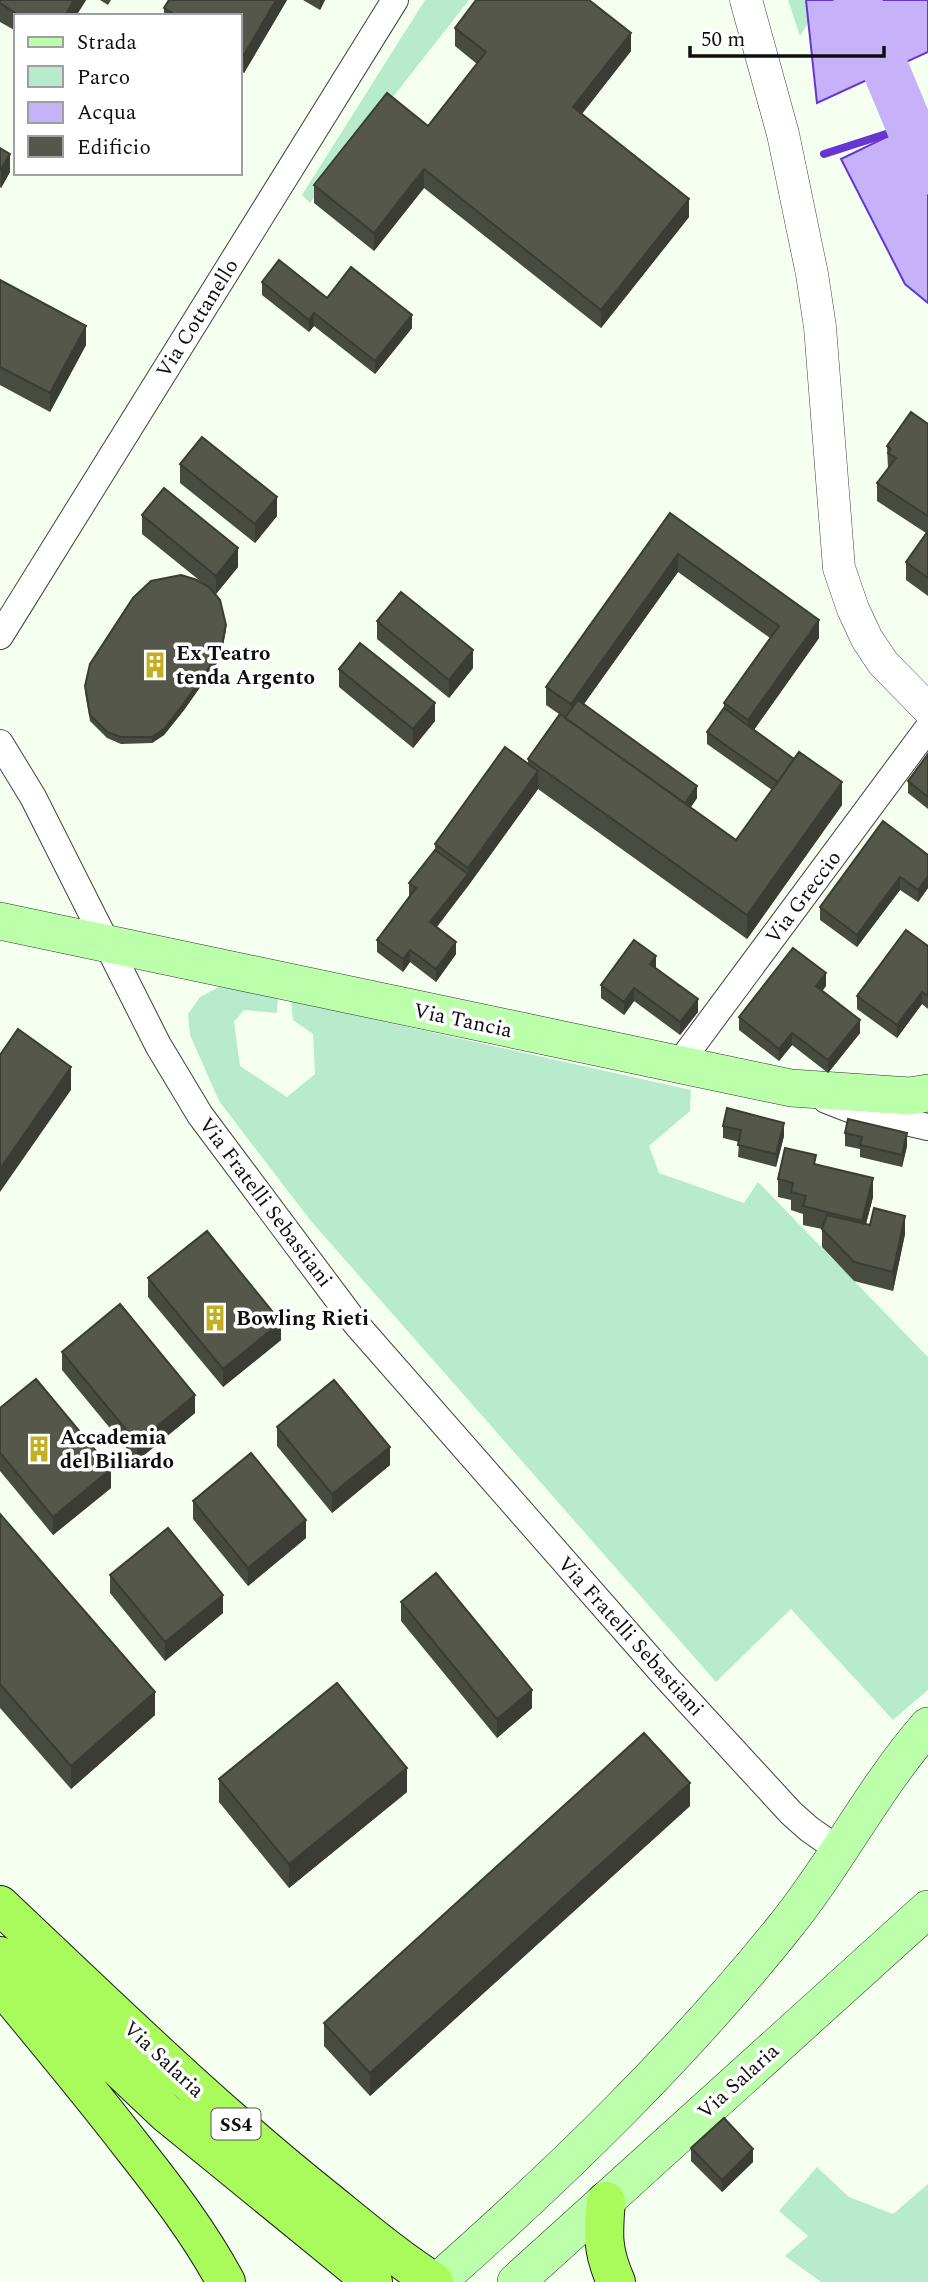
<svg xmlns="http://www.w3.org/2000/svg" width="928" height="2282" font-family="Spectral,serif">
  <style>
    .green { fill: #b7ebcc }
    .water { fill: #c6b2f8; stroke: #6736d2; stroke-width: 2 }
    .lines { fill: none; stroke-linecap: round; stroke-linejoin: round }
    .stream { stroke: #6736d2; stroke-width: 8 }
    .river { stroke: #c6b2f8; stroke-width: 47 }
    .minor-casing { stroke: #414141; stroke-width: 28 }
    .tertiary-casing { stroke: #414141; stroke-width: 33 }
    .secondary-casing { stroke: #303030; stroke-width: 38 }
    .trunk-casing { stroke: #1f1f1f; stroke-width: 40 }
    .minor { stroke: #fff; stroke-width: 26 }
    .tertiary { stroke: #fff; stroke-width: 32 }
    .secondary { stroke: #bcffab; stroke-width: 37 }
    .trunk { stroke: #a8fb5a; stroke-width: 38 }
    .wall { fill: #484b40; fill-rule: evenodd }
    .shaded-wall { fill: #3b3d34 }
    .building { fill: #54574a; stroke: #3b3d34; stroke-width: 2 }
    .labels { text-anchor: middle; stroke-width: 7; stroke-linejoin: round; paint-order: stroke }
    .shield { fill: #fff; stroke: #565656; stroke-width: 2 }
    .shield-label { font-size: 19px; font-weight: bold; fill: #0e0e0e }
    .street-label { font-size: 21px; fill: #0e0e0e; stroke: #fff }
    .poi-label { font-size: 21px; font-weight: bold; fill: #0e0e0e; stroke: #fff; text-anchor: start }
  </style>
  <rect width="100%" height="100%" fill="#f4fff0"/>
  <path class="green" d="M425,0h44l-159,203 -8,-8z
    M788,0h18l3,22 -9,14z
    M219,987l59,9 -1,17 -33,-3 -10,12 6,44 47,31 28,-23 -2,-40 -20,-14 -2,-19 400,89 -1,21 -41,35 10,27 85,30 14,-21 170,175v333l-35,30 -102,-111 -75,73 -406,-462 -91,-119 -29,-66 -2,-21 12,-17z
    M817,2167l32,30 44,17 35,-30v98h-107l-36,-26 23,-20 -29,-25z"/>
  <path class="water" d="M806,0h122v52l-111,51z
    M928,117v186l-23,-19 -64,-125z"/>
  <g class="lines">
    <path class="stream" d="M824,154l87,-28 17,-12"/>
    <path class="river" d="M857,0l71,171"/>
    <g class="minor-casing">
      <path id="minor" d="M0,636l395,-636
        M0,743l33,54 125,248 42,70 157,210 308,351 126,137 18,16 30,21
        M678,1065l250,-337
        M826,1100l23,9 79,18"/>
    </g>
    <g class="tertiary-casing">
      <path id="tertiary" d="M746,0l37,134 29,140 8,53 19,241 14,41 14,30 16,24 45,46"/>
    </g>
    <g class="secondary-casing">
      <path id="secondary" d="M0,921l791,167 119,8 18,-3
        M437,2282c123,-109 243,-225 346,-353 53,-65 90,-140 145,-203
        M516,2282l412,-373"/>
    </g>
    <g class="trunk-casing">
      <path id="trunk" d="M0,1905c106,100 210,202 324,293 36,29 71,59 110,84
        M0,1956l166,157 207,169
        M1,1985c45,54 90,108 133,164 34,43 66,85 92,133
        M606,2201c-3,33 -4,50 10,81"/>
    </g>
    <use href="#minor" class="minor"/>
    <use href="#tertiary" class="tertiary"/>
    <use href="#secondary" class="secondary"/>
    <use href="#trunk" class="trunk"/>
  </g>
  <path class="wall" d="M0,0h86l-10,16h-60v15l-16,-9z
    M100,0h11l-3,5z
    M169,0h118l-43,73 -4,-2v-55h-76v-8z
    M303,0h22l-5,10z
    M455,28l176,23 -49,63 107,103 -88,111 -177,-140 -50,63 -60,-48v-18l114,-59 49,-62 -22,-18z
    M0,148l10,24 -9,16 -1,-1z
    M0,280l86,65 -36,67 -50,-27z
    M262,282l65,16 85,30 -37,46 -61,-48 -5,6 -47,-37z
    M928,424v172l-22,-16v-18l20,-29 -49,-32v-18l11,-14 -1,-23z
    M180,464l97,52 -22,27 -75,-60z
    M670,513l149,125 -65,92 88,75 -95,134 -209,-150 -70,97 -31,41 19,27 -20,28 -26,-20 -7,10 -26,-20v-12l32,-44v-13l26,-33v-6l93,-80v-5l31,-45 -13,-9v-18zM678,572l92,66 -46,65v5l-17,24v12l65,46 -36,50 -45,-33 6,-9 -113,-94z
    M142,515l96,52 -22,27 -3,-3 13,40 -6,28 -36,51 -20,25 -12,8 -31,1 -14,-6 -17,-17 -5,-29v-6l119,-102 -62,-50z
    M377,621l96,47 -24,30 -72,-59z
    M339,669l96,52 -22,27 -74,-61z
    M928,754v55l-20,-16v-12z
    M928,855v33l-10,14 -18,-12 -43,57 -37,-27v-13z
    M928,946v63l-6,-5 -25,34 -40,-29v-13z
    M656,968l42,44 -18,23 -46,-34 -10,14 -23,-17v-13z
    M826,986l-4,5 38,42 -32,40 -36,-28 -13,16 -40,-31v-13z
    M723,1126l61,10 -8,31 -38,-10 1,-15 -16,-4z
    M845,1133l62,13 -5,21 -42,-10v-8l-15,-3z
    M816,1164l57,33 -7,27 39,10 -12,57 -39,-10 -32,-34v-18l-19,-4v-11l-12,-4v-10l-13,-3v-18z
    M148,1278l133,62 -58,47 -75,-90z
    M62,1352l133,61 -58,48 -75,-91z
    M0,1408l111,80 -58,47 -53,-64z
    M277,1427l113,38 -58,48 -55,-67z
    M193,1501l113,37 -58,48 -55,-67z
    M0,1514l155,201 -84,74 -71,-81z
    M110,1575l113,38 -58,48 -55,-68z
    M401,1602l131,106 -35,30 -96,-117z
    M219,1779l188,13 -118,96 -70,-86z
    M690,1806l-320,290 -46,-50v-23z
    M691,2148l62,14 -31,30 -31,-31z"/>
  <path class="shaded-wall" d="M74,0h12l-10,16h-11z
    M276,0h11l-43,73v-18z
    M320,0h5l-5,10z
    M631,33v18l-58,74v-18z
    M10,154v18l-9,16v-19z
    M424,169v19l-50,63v-18z
    M689,199v18l-88,111v-18z
    M314,313v13l-5,6v-12z
    M412,315v13l-37,46v-13z
    M86,326v19l-36,67v-19z
    M277,497v19l-22,27v-19z
    M238,548v19l-22,27v-18z
    M678,554v18l-107,150v-18z
    M819,620v18l-71,100v-18z
    M226,625l-2,16 -4,18 -36,51 -20,25 -12,8v-6z
    M473,650v18l-24,30v-18z
    M435,703v18l-22,27v-19z
    M538,771v18l-70,97 -38,49v-13l38,-48v-6z
    M842,782v23l-95,134v-24z
    M697,786v12l-17,25v-13z
    M928,876v12l-10,14v-12z
    M900,877v13l-43,57v-12z
    M456,942v12l-20,28v-13z
    M410,950v12l-7,10v-13z
    M656,956v13l-6,-5z
    M826,973v13l-10,13v-13z
    M634,988v13l-10,14v-13z
    M922,992v12l-25,34v-13z
    M698,999v13l-18,23v-13z
    M860,1020v13l-32,40v-13z
    M792,1033v12l-13,16v-12z
    M71,1067v23l-71,102v-23z
    M784,1123v13l-8,31v-13z
    M907,1133v13l-5,21v-12z
    M873,1178v19l-11,42v-18z
    M905,1216v18l-12,57v-19z
    M281,1322v18l-58,47v-18z
    M195,1395v18l-58,48v-18z
    M390,1447v18l-58,48v-19z
    M111,1469v19l-58,47v-18z
    M306,1520v18l-58,48v-18z
    M223,1595v18l-58,48v-19z
    M532,1690v18l-35,30v-19z
    M155,1692v23l-84,74v-23z
    M407,1768v24l-118,96v-24z
    M690,1783v23l-320,290v-23z
    M753,2149v13l-31,30v-12z"/>
  <path class="building" d="M0,0h74l-9,16h-45l-20,-13z
    M169,0h107l-32,55 -4,-2v-37h-63l-13,-8z
    M476,0h113l42,33 -58,74 116,92 -88,111 -177,-141 -50,64 -60,-48 73,-92 41,33 58,-74 -31,-24z
    M0,148l10,6 -9,15h-1z
    M279,260l48,38 24,-31 61,48 -37,46 -61,-48 -5,7 -47,-38z
    M0,280l86,46 -36,67 -50,-26z
    M911,412l17,12v92l-51,-33 19,-25 -8,-5 3,-4 -4,-3z
    M202,437l75,60 -22,27 -75,-60z
    M164,488l74,60 -22,28 -74,-61z
    M670,513l149,107 -71,100 -24,-17 55,-77 -101,-72 -107,150 -25,-17z
    M928,531v47l-22,-16z
    M181,575l16,5 13,8 10,12 6,25 -6,27 -36,51 -20,26 -12,8h-31l-14,-5 -17,-17 -5,-29 5,-22 43,-66 18,-17z
    M401,592l72,58 -24,30 -72,-59z
    M360,643l75,60 -22,26 -74,-60z
    M578,700l119,86 -12,17 -120,-85z
    M724,708l70,51 -16,23 -71,-50z
    M560,714l176,126 63,-88 43,30 -95,133 -219,-156z
    M505,747l33,24 -70,97 -33,-24z
    M928,754v43l-20,-16z
    M883,821l45,34v21l-10,14 -18,-13 -43,58 -37,-28z
    M435,850l33,24 -38,48 26,20 -20,27 -26,-19 -7,9 -26,-19 39,-52 -7,-5z
    M906,930l22,16v50l-6,-4 -25,33 -40,-29z
    M634,940l22,16 -6,8 48,35 -18,23 -46,-34 -10,14 -23,-17z
    M793,948l33,25 -10,13 44,34 -32,40 -36,-27 -13,16 -40,-32z
    M18,1029l53,38 -71,102v-114z
    M727,1108l57,15 -8,31 -38,-9 3,-15 -18,-4z
    M848,1119l59,14 -5,22 -42,-10 2,-8 -17,-4z
    M785,1148l31,7 -2,9 59,14 -11,43 -59,-15 3,-10 -15,-4 2,-9 -15,-4z
    M874,1208l31,8 -12,56 -39,-10 -32,-33 5,-14 43,10z
    M207,1231l74,91 -58,47 -75,-91z
    M120,1304l75,91 -58,48 -75,-91z
    M36,1379l75,90 -58,48 -53,-64v-45z
    M334,1380l56,67 -58,47 -55,-67z
    M251,1453l55,67 -58,48 -55,-67z
    M0,1514l155,178 -84,74 -71,-82z
    M168,1528l55,67 -58,47 -55,-67z
    M436,1573l96,117 -35,29 -96,-117z
    M337,1683l70,85 -118,96 -70,-85z
    M644,1733l46,50 -320,290 -46,-50z
    M724,2118l29,31 -31,31 -31,-32z"/>
  <defs>
    <g id="building-bare" transform="scale(2.1)"><path d="M-4-6H4V6H1V3H-1V6H-4ZM-2.5-4.3h1.7v1.8h-1.7ZM.8-4.3h1.7v1.8H.8ZM-2.5-1h1.7V.8h-1.7ZM.8-1h1.7V.8H.8Z" fill="#c4ae21" stroke="#fff" stroke-width="2.5" paint-order="stroke"/></g>
  </defs>
  <g fill-rule="evenodd">
    <use href="#building-bare" x="155" y="665"/>
    <use href="#building-bare" x="215" y="1318"/>
    <use href="#building-bare" x="39" y="1449"/>
  </g>
  <g class="labels">
    <rect class="shield" x="211.5" y="2108.5" width="49" height="31" rx="5"/>
    <g class="shield-label">
      <text x="236" y="2131">SS4</text>
    </g>
    <g class="street-label">
      <text transform="translate(197 318) rotate(-58)" y="7">Via Cottanello</text>
      <text transform="translate(803 897) rotate(-53)" y="7">Via Greccio</text>
      <text transform="translate(463 1020) rotate(12)" y="7">Via Tancia</text>
      <text transform="translate(266 1202) rotate(53)" y="7">Via Fratelli Sebastiani</text>
      <text transform="translate(631 1636) rotate(48)" y="7">Via Fratelli Sebastiani</text>
      <text transform="translate(164 2059) rotate(43)" y="7">Via Salaria</text>
      <text transform="translate(738 2081) rotate(-42)" y="7">Via Salaria</text>
    </g>
    <g class="poi-label">
      <text x="176" y="660">Ex Teatro<tspan x="176" dy="24">tenda Argento</tspan></text>
      <text x="236" y="1325">Bowling Rieti</text>
      <text x="60" y="1444">Accademia<tspan x="60" dy="24">del Biliardo</tspan></text>
    </g>
  </g>
  <rect x="14" y="14" width="228" height="161" fill="#ffffff" stroke="#9f9f9f" stroke-width="2"/>
  <rect x="28" y="37" width="35" height="10" fill="#bcffab" stroke="#9f9f9f" stroke-width="2"/>
  <text x="77" y="49" font-size="21" fill="#0e0e0e">Strada</text>
  <rect x="28" y="66" width="35" height="21" fill="#b7ebcc" stroke="#9f9f9f" stroke-width="2"/>
  <text x="77" y="84" font-size="21" fill="#0e0e0e">Parco</text>
  <rect x="28" y="102" width="35" height="21" fill="#c6b2f8" stroke="#9f9f9f" stroke-width="2"/>
  <text x="77" y="119" font-size="21" fill="#0e0e0e">Acqua</text>
  <rect x="28" y="136" width="35" height="21" fill="#54574a" stroke="#9f9f9f" stroke-width="2"/>
  <text x="77" y="154" font-size="21" fill="#0e0e0e">Edificio</text>
  <path d="M690 46v10h194v-10" fill="none" stroke="#0e0e0e" stroke-width="3.5"/>
  <text x="701" y="46" font-size="21" fill="#0e0e0e" stroke="#ffffff" stroke-width="5" paint-order="stroke">50 m</text>
</svg>
